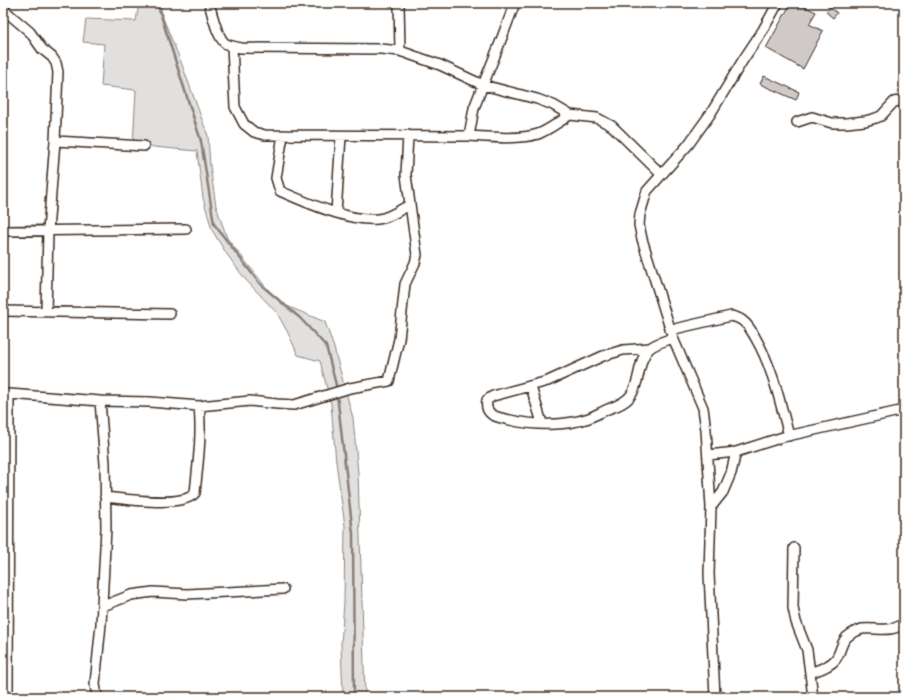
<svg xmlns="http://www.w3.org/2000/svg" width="907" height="700" font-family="Dekko,sans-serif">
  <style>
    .green { fill: #e2e0de; stroke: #8e857e }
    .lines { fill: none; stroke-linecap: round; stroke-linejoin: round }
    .stream { stroke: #887e77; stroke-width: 2.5 }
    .building { fill: #cfcac7; stroke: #3b2a1e }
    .minor-casing { stroke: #3b2a1e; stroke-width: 12 }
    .minor { stroke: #fff; stroke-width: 9 }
  </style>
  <rect width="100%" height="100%" fill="#fff"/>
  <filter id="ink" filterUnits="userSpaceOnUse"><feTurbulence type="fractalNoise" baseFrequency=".025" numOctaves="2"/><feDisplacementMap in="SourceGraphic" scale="8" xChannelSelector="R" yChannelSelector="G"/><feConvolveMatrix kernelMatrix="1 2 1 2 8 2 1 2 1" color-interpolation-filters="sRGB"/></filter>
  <g filter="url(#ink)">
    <path class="green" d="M139,3h21l3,15 18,44 27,74 2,30 6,40 11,32 42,53 18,15 38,16 9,26 19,70 5,55 7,224h-22l-2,-52 3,-43 1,-76 -9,-64 -5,-58 -11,-43 -22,-6 -10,-22 -11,-20 -32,-34 -19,-26 -14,-23 -9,-32 -6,-47 -64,-6 3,-55 -35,-4 3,-42 -21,-2 3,-23 50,2z"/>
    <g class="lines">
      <path class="stream" d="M157,3l44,138 13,83 46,60 40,34 26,28 11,43
        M337,394l16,140 1,163"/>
    </g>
    <path class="building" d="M791,3h6l19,9 -7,12 14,7 -20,38 -37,-21z
      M830,7l7,6 -4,5 -7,-6z
      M764,76l35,16 -3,8 -36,-16z"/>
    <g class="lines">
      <g class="minor-casing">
        <path id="minor" d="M209,3c3,10 8,35 17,41 5,2 10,3 15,4l140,1 19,2 40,14 43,20 15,-37 17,-45
          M399,3l1,48
          M3,9l27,23 12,17 10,8 4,6 2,9 -3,69 -7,90 -2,81
          M232,46l3,61 9,17 10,8 11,3 204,1
          M570,115c-10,6 -21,15 -32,19 -19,6 -50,3 -69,2l5,-28 9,-23 54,14 16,6 17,10 27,3 15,8 49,48
          M797,122l15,-5 20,6h14l19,-2 11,-3 5,-2 13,-14 10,-2
          M283,135l-7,43 4,13c25,11 70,31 98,28 11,-1 22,-9 31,-14
          M55,141l89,5
          M336,213l5,-77
          M3,231l183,-2
          M3,311l167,3
          M670,330l61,-14c5,1 9,2 13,6 5,4 8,10 11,15 18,31 25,65 34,99
          M650,348l-27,2 -20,6 -55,25 -55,15 -6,4c-3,16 10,17 23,20 25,6 55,6 79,-2 6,-3 13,-6 19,-9 8,-3 18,-6 23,-14 10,-13 6,-36 19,-47 6,-5 15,-7 23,-10
          M531,387l11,36
          M708,455l28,-3 47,-15 121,-27
          M105,497c20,2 78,11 90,-4 3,-30 7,-58 4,-87
          M711,507l12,-15 8,-19 5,-21
          M794,548l-1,60 3,14 11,28 3,23
          M103,606l28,-11 22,-3 34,2 96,-5
          M8,697l1,-303 91,7 50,1 49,4 51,-5 27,3 17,1 56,-17 39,-7 10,-42 6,-55 10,-21 2,-8 -11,-80 2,-40
          M97,697l-2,-13 6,-60 5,-96 -1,-64 -5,-63
          M715,697l-6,-123 2,-67 -5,-77 -3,-22 -30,-70 -31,-99 -3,-14 1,-11 7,-23 41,-46 23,-32 32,-53 20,-30 15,-27
          M813,697l-3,-24c8,-3 19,-6 25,-13 7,-8 5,-20 16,-26 3,-2 8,-4 11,-5 13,-2 32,5 42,-7"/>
      </g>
      <use href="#minor" class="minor"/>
    </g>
  </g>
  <rect width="907" height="700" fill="none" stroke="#fff" stroke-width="16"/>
  <rect x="8" y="8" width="891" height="684" fill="none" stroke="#3b2a1e" stroke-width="1.5" filter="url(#ink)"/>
</svg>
